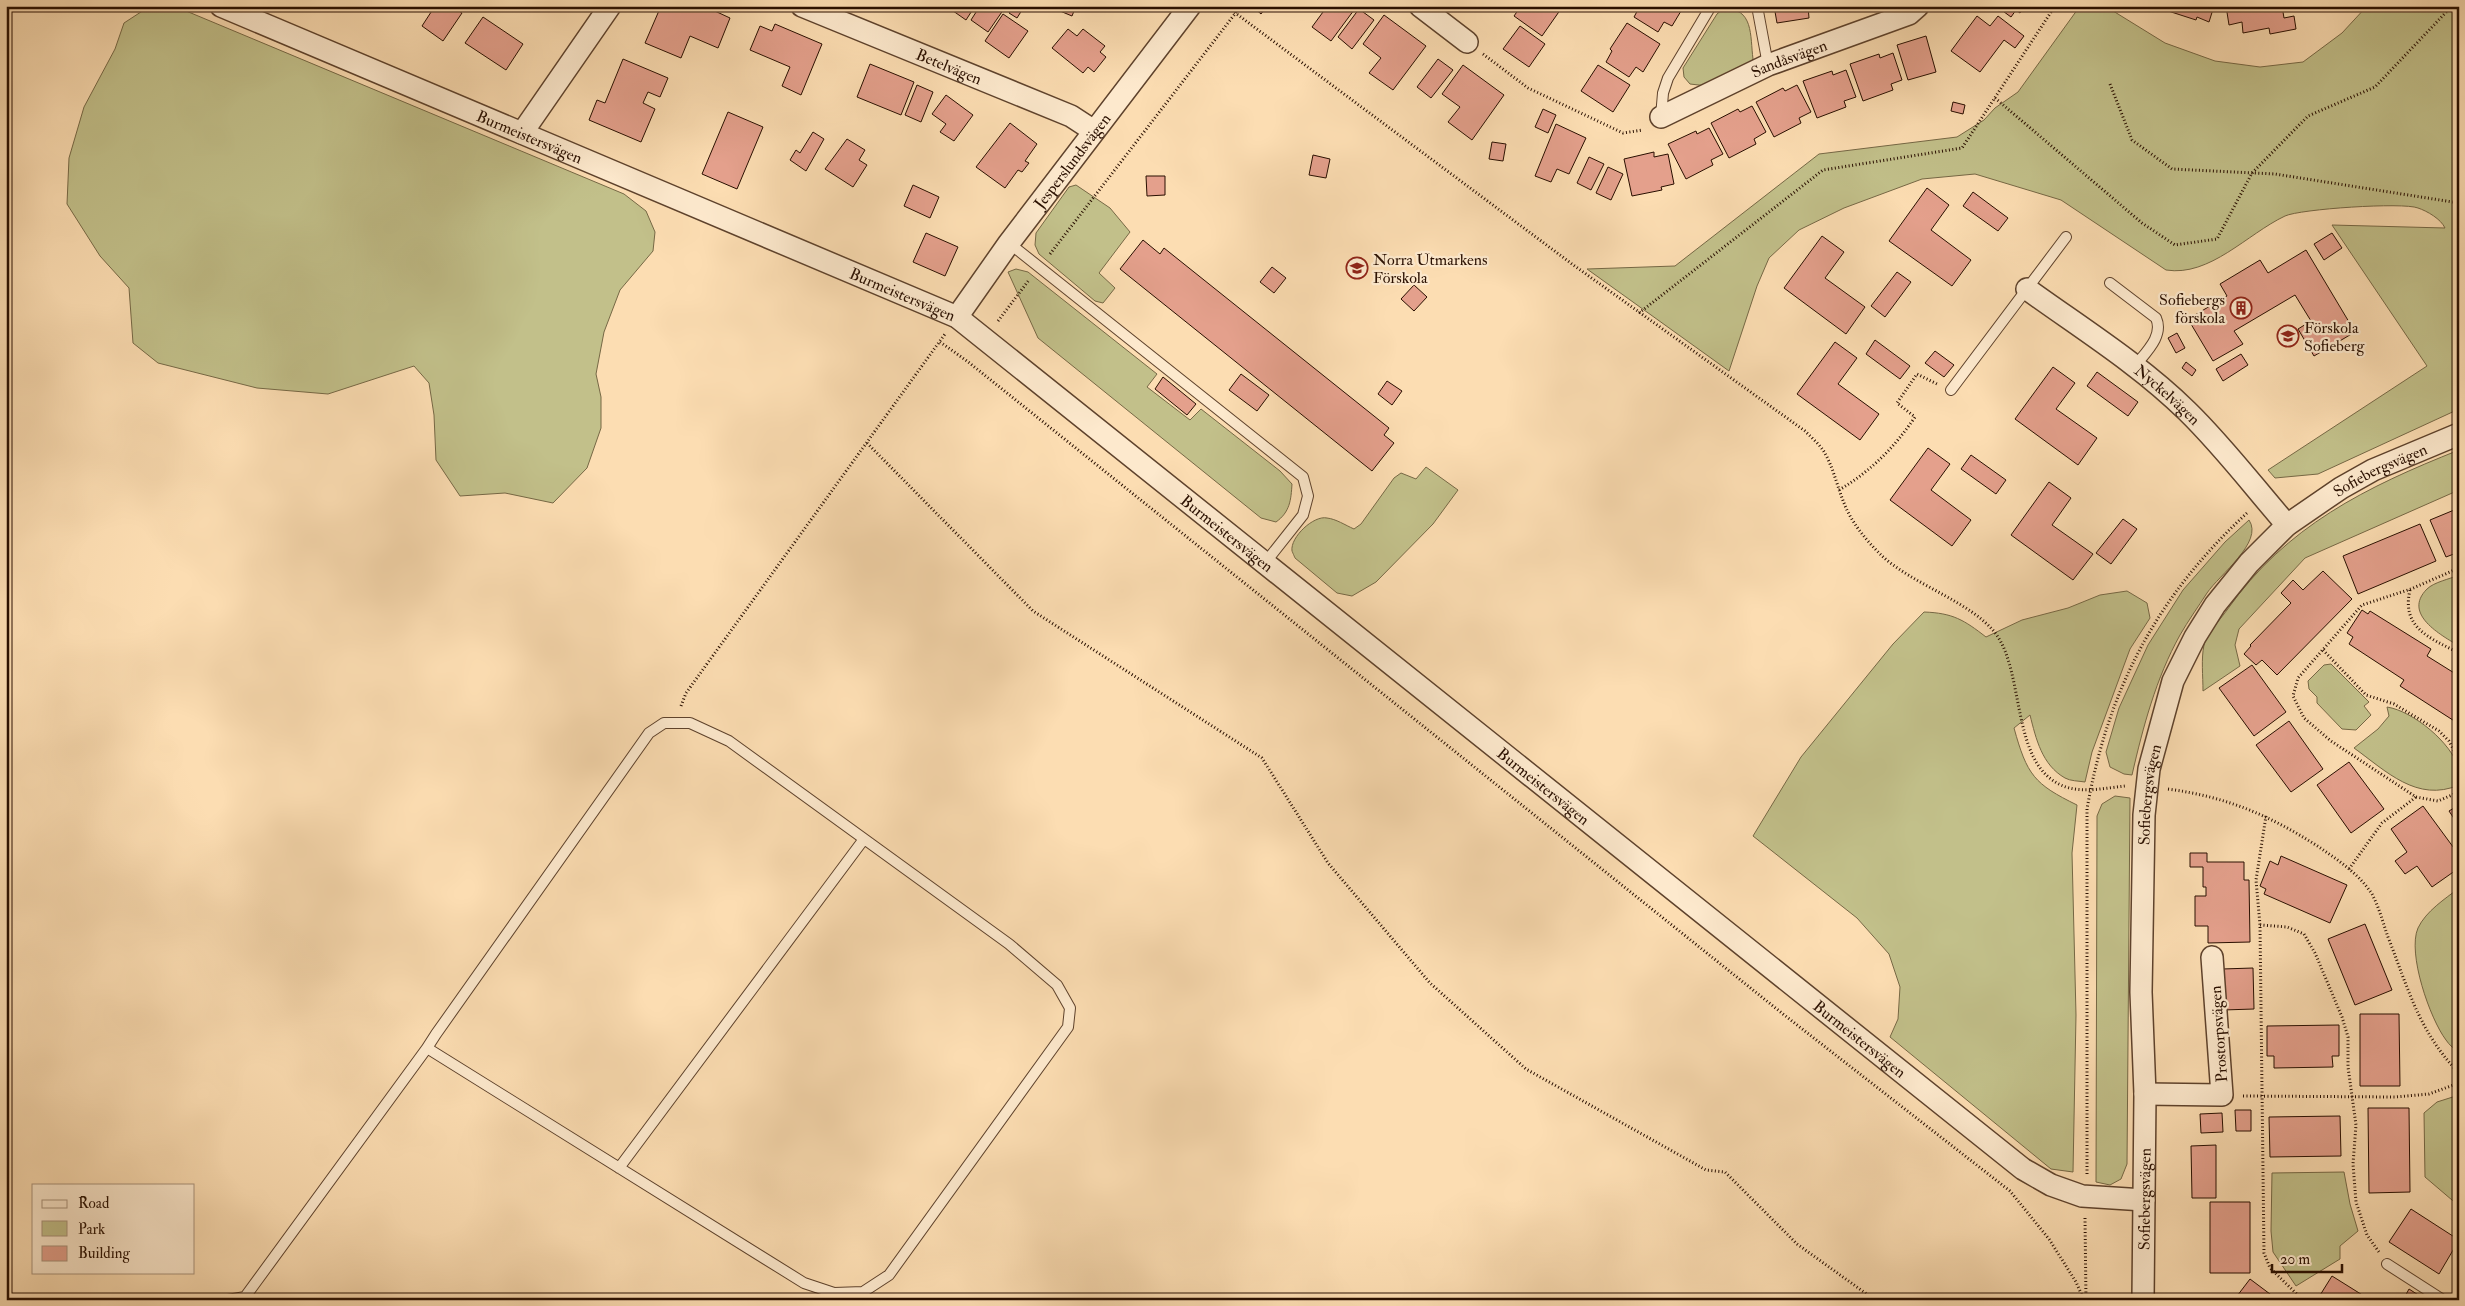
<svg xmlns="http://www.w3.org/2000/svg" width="2465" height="1306" font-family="'IM FELL Double Pica',serif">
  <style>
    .green { fill: #c2c08a; stroke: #766845 }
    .building { fill: #e4a08c; stroke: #290f00 }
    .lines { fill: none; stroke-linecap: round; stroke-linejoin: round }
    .service-casing { stroke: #5e422c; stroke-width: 12 }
    .minor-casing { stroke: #5e422c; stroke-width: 24 }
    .path { stroke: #290f00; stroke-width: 3; stroke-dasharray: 1 2.5; stroke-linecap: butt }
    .service { stroke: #fde9cd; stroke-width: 10 }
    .minor { stroke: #fde9cd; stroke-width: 21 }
    .labels { text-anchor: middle; stroke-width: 4.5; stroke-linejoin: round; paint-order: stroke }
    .street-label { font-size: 16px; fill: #290f00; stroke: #fde9cd }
    .poi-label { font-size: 16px; fill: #290f00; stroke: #fde9cd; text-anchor: start }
  </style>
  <rect width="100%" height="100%" fill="#fcddb2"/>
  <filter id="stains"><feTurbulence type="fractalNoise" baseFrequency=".004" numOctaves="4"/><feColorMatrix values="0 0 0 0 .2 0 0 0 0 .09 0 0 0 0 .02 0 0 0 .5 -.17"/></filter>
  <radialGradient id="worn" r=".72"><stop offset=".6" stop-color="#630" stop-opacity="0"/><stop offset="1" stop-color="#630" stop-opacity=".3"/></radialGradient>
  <path class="green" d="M2080,6h25l60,37 50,18 45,6 43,-5 39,-29 25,-27h92v403l-141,65 -43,4 -7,-8 159,-104 -95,-141 113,3c-4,-9 -18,-17 -27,-20 -15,-6 -118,1 -133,8 -38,18 -75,61 -119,54l-105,-70 -86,-26 -53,5 -78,29 -45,22 -30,28 -12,28 -28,85 -142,-102 88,-3 144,-112 138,-17 27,-17 11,-12 23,-16z
    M147,8h32l445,186 22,17 9,21 -2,19 -33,39 -16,42 -8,42 5,23v31l-14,40 -34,35 -48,-10 -45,3 -24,-36 -2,-45 -5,-32 -15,-17 -86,28 -71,-6 -99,-25 -25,-20 -4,-55 -29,-32 -33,-52 2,-46 15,-51 31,-58 9,-26z
    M1723,9c31,-2 27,27 30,50l-4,5 -42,22 -17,-2 -6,-7 -1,-9 34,-54z
    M1076,185l34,23 20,24 -31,41 16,15 -12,15 -8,-2 -56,-47 -4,-9 1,-12 33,-46z
    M1016,269l12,3 129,102 -10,13 43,33 11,-11 79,62 12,13c-1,16 -2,28 -16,38l-15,-4 -223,-180 -30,-66z
    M2459,450v40l-154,68 -66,71 -4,16 5,21 -37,25c0,-15 -2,-32 1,-46 2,-11 16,-25 23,-35 59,-84 139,-123 232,-160z
    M1426,467l32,23 -25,34 -57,58 -24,14 -15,-3 -42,-35c0,0 -3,-7 -3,-7 -2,-14 22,-36 35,-33 9,1 18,7 27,11l7,-5 33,-46 7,-5 15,6z
    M2249,520c15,22 -30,55 -42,73 -9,14 -19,28 -27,42 -24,43 -37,92 -48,140l-8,-1 -14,-7 -4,-15 13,-44 29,-63 35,-55 42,-48z
    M2459,575v71c-18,-11 -57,-32 -32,-57 7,-7 23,-10 32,-14z
    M2127,591l20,12 3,15 -20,31 -38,103 -7,30c-6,-1 -15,-1 -20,-4 -23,-13 -29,-39 -35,-63l-16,13c13,47 20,56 63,77l-5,48 4,162 -3,157 -22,-3 -161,-132 8,-18 2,-32 -11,-33 -32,-36 -104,-82 48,-79 92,-113 31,-32c29,1 40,8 62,25l36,-17 46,-12 32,-13z
    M2331,664l38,38 -5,4 7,9 -15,15 -14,-1 -25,-26v-6l-8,-8 -1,-8 16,-16z
    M2387,707c26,4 65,36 72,62 1,4 0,11 0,16 -42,18 -73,-14 -105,-37l24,-19 11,-13z
    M2115,796l15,2 -3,366 -6,15 -11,6 -14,-3 1,-366 5,-12z
    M2459,888v166c-4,-5 -10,-9 -13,-14 -16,-21 -39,-87 -28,-112 8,-17 27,-29 41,-40z
    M2459,1095v111l-34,-29 -1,-64 13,-11z
    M2344,1172l6,32 8,27 -18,15v13l-44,27 -23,-34 -2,-21 1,-58z"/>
  <path class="building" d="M435,6h16l11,7 -19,28 -21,-15z
    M661,6h43l26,12 -12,30 -28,-12 -9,22 -36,-15z
    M946,6h29l-9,14z
    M980,6h26l-18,26 -17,-12z
    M1013,6l9,4 -5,8 -8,-5z
    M1048,6h28l-4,10z
    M1252,6h15l-6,8z
    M1315,6h34l5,4 -23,31 -19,-14 11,-15z
    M1521,6h42l-21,30 -28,-20z
    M1640,6h44l-12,20 -8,-4 -6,10 -24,-15z
    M1774,6h34l1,12 -32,5z
    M1996,6h29l-5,7 -4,-3 -5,7z
    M2163,6h51l-5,16 -12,-5 -1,3 -34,-11z
    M2226,6h56l2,12 10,-2 2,13 -26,5 -1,-6 -26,5 -1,-11 -13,3z
    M1359,9l15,11 -22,29 -14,-12z
    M1003,14l25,17 -19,27 -24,-17z
    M1384,15l42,31 -33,44 -24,-17 12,-15 -18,-14z
    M1977,16l13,10 8,-10 26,20 -9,12 -11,-8 -24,32 -29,-21z
    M483,17l40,27 -17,26 -41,-27z
    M1627,23l33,21 -17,28 -7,-5 -7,10 -23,-15 6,-11 -2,-2z
    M775,24l47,20 -21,51 -19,-9 8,-19 -40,-17 10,-24 12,5z
    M1520,26l25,18 -16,23 -26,-18z
    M1068,29l9,7 6,-7 22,17 -5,6 6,5 -12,15 -6,-5 -5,6 -31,-25z
    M1926,36l10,36 -28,8 -11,-35z
    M1893,53l9,27 -11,4 2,6 -30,11 -13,-37 29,-10 1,4z
    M623,59l45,19 -8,19 -12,-5 -5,11 12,6 -14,33 -52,-22 8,-20 8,3z
    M1438,59l15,11 -22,28 -14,-11z
    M870,64l44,18 -13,33 -44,-18z
    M1463,65l41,30 -32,45 -24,-18 12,-15 -18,-13z
    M1598,65l32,20 -17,27 -32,-21z
    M1846,70l10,27 -12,4 2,6 -29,11 -14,-37 29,-10 1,4z
    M917,85l16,7 -12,30 -16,-7z
    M1797,85l14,27 -12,6 2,5 -27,14 -18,-35 27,-14 2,3z
    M946,95l27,20 -19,26 -14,-9 6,-8 -14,-10z
    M1953,102l12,3 -2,9 -12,-3z
    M1752,106l14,26 -12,7 2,5 -27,14 -18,-35 27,-14 2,3z
    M1543,109l13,6 -8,18 -13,-6z
    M728,112l35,15 -26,62 -35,-15z
    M1010,123l27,21 -12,17 4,2 -7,9 -4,-2 -13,18 -29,-21z
    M1556,124l30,14 -17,36 -12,-5 -6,13 -16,-6z
    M1709,128l14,26 -12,6 2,5 -27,14 -18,-35 28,-13 1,3z
    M813,132l11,7 -18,32 -16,-11 6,-10 4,3z
    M847,139l18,11 -6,10 8,5 -14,22 -28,-18z
    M1492,142l14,2 -3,17 -14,-2z
    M1654,152v5l14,-3 6,30 -13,3 1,3 -30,6 -8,-37z
    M1313,155l17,4 -4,19 -17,-3z
    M1589,157l15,7 -13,26 -14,-7z
    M1608,167l15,7 -12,26 -15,-7z
    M1146,176h19v19l-18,1z
    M913,185l26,12 -9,21 -26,-12z
    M1927,188l22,17 -18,25 40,30 -19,26 -63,-45z
    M1973,192l35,26 -10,13 -35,-25z
    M926,233l32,14 -13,29 -32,-14z
    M2332,233l10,15 -18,12 -10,-16z
    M1822,236l22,16 -19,26 40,29 -19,27 -62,-46z
    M1143,240l17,14 4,-6 225,180 -5,7 10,8 -22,28 -252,-202z
    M2306,250l49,82 -41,24 -16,-27 13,-8 -16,-26 -61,36 9,13 -30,17 -25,-42 39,-23 -7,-12 40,-24 8,13z
    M1272,267l14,11 -12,15 -14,-11z
    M1897,272l14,10 -26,35 -14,-11z
    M1414,285l13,12 -13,14 -13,-12z
    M2177,333l8,15 -9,5 -8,-15z
    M1875,340l35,26 -10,13 -34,-25z
    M1835,342l22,16 -19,26 41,30 -19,26 -63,-46z
    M1935,351l19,14 -10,12 -19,-14z
    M2241,354l7,11 -25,16 -7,-12z
    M2186,362l10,8 -4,6 -10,-8z
    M2053,367l22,16 -19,26 41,29 -19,27 -63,-46z
    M2097,372l41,30 -10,14 -41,-30z
    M1241,374l28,21 -12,16 -28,-21z
    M1163,377l33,27 -9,11 -32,-26z
    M1387,381l15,10 -10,14 -14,-11z
    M1928,448l22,16 -19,26 40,30 -19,26 -62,-46z
    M1971,455l35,25 -10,14 -35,-25z
    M2049,482l22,16 -19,27 41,29 -20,26 -62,-45z
    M2459,508v44l-13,5 -16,-37z
    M2123,519l14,10 -26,35 -15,-11z
    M2420,524l16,37 -78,33 -15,-38z
    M2323,571l29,28 -75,76 -15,-15 -6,5 -12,-11 7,-8 -1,-1 41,-42 -10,-10 12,-13 10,10z
    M2362,610l6,4 2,-3 61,38 -4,7 32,20v48l-59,-38 4,-6 -55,-36 4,-7 -6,-4z
    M2252,665l34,47 -32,24 -35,-48z
    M2289,721l34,48 -32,23 -35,-47z
    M2349,762l35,47 -33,24 -34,-48z
    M2459,805v21l-10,-15z
    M2423,806l36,49v13l-27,19 -15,-21 -12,8 -10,-13 12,-9 -16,-23z
    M2190,853h17v9h37v18h5l1,62 -42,1v-17h-13v-30h11v-9h-3v-20h-13z
    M2281,856l66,29 -17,38 -66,-29 2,-5 -6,-3 10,-25 8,4z
    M2365,924l27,66 -37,15 -27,-66z
    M2253,968l1,41 -31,1 -1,-41z
    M2360,1014h39l1,72h-40z
    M2339,1025v31h-7l1,11 -59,1v-12h-7v-30z
    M2368,1108h41l1,84 -41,1z
    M2235,1110h16v21h-15z
    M2222,1113l1,19 -22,1 -1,-19z
    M2340,1116l1,40 -71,1 -1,-40z
    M2216,1145v53h-24l-1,-52z
    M2210,1202h40v71h-40z
    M2411,1209l48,31 -20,34 -50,-32z
    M2332,1276l32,20 -2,4h-45z
    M2250,1279l28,21h-44z
    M2409,1289l14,9 -1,2h-19z"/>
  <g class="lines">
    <g class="service-casing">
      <path id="service" d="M1757,6l11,59
        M1661,117l2,-24 5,-15 43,-72
        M1009,243l294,234 5,19 -5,19 -38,48
        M2110,283l46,35c8,18 -10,34 -21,48
        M1951,390l115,-153
        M619,1168l245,-329
        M2387,1264l56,36
        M228,1300l17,-3 182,-249 9,-14 213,-301 15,-10h26l39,18 280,203 48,41 13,23 -2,19 -179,248 -26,17 -29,1 -30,-10 -377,-235"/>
    </g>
    <g class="minor-casing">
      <g id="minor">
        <path id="s1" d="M221,6l736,311 1066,852 28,16 31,11 62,4"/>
        <path id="s2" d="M802,6l269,110 23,15"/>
        <path d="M1420,6l47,36"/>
        <path id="s3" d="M1661,117l107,-52 141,-51 9,-8"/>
        <path d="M522,133l88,-127"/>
        <path id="s4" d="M2027,289c54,39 112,75 160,122 36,35 67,76 100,114"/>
        <path id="s5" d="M957,317l52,-74 181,-237"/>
        <path d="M2145,1094l77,1 -10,-138"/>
        <path id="s6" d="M2143,1300l2,-206 -4,-102 3,-177 5,-46 24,-88 22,-44 20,-32 34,-42 38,-38 54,-37 32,-18 86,-36"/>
      </g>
    </g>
    <path class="path" d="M1226,6l346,258 233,167c6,6 13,12 18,19 10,16 14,36 21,53 7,19 22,37 37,52 32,30 91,47 115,79 29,40 15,129 65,151 19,9 44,3 64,1
      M1483,54l45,34 95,45 20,-3
      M2110,84l22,56 40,29 103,5 184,29
      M1995,98l147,125 33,22 42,-6 35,-66 56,-57 67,-29 77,-81
      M1050,254l191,-248
      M1639,313l184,-143 139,-22 93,-142
      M998,321l31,-41
      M940,342l27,19 816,653 227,177 39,48 27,43 8,18
      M867,443l166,168 229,147 66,105 102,120 96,86 180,101 19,2 72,72 78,56
      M1839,490c32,-19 55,-42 76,-73l-18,-14 20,-29 20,10
      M2459,568l-48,21 -49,16 -64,73 -5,18 11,22 27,23 85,56 22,4 21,-9
      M2410,590c-9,38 20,48 49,63
      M2323,650l43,45 28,9 45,27 10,10 10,19
      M681,706l5,-13 259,-359
      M2168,789c59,8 101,26 151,58 19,13 40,27 53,47 7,13 11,29 16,43 20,51 31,95 71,136
      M2266,816l-10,64 4,45 4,328 6,15 33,32
      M2349,869l33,-46 34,-26
      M2260,925l27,2 17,7 11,19 27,64 6,20v30l8,58 -3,39 3,38 11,33 12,17
      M2243,1096l152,1 34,-3 30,-11
      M2087,1174v-365c21,-120 70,-213 160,-296
      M2085,1218l1,82"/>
    <use href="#service" class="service"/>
    <use href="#minor" class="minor"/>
  </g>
  <defs>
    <g id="school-ring" transform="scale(1.125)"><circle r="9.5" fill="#fde9cd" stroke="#8f2418" stroke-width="1.5"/><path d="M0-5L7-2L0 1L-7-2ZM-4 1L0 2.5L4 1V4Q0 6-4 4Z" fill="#8f2418"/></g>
    <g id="building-ring" transform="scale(1.125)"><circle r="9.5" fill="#fde9cd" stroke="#8f2418" stroke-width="1.5"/><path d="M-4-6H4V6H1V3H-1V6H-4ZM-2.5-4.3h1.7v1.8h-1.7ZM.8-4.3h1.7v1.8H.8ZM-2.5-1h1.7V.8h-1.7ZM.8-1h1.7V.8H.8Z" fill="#8f2418"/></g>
  </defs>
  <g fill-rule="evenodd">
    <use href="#school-ring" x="1357" y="268"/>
    <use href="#building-ring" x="2241" y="308"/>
    <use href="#school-ring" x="2288" y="336"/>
  </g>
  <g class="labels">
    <g class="street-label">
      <text dy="6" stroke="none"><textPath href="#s3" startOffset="141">Sandåsvägen</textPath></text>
      <text dy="6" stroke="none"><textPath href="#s2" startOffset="159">Betelvägen</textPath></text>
      <text dy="6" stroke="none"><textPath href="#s1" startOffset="335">Burmeistersvägen</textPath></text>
      <text dy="6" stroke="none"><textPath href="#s5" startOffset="194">Jesperslundsvägen</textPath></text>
      <text dy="6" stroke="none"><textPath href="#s1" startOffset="740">Burmeistersvägen</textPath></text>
      <text dy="6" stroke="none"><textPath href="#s4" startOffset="176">Nyckelvägen</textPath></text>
      <text dy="6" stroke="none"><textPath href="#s6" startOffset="926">Sofiebergsvägen</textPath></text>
      <text dy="6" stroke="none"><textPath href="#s1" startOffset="1145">Burmeistersvägen</textPath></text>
      <text dy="6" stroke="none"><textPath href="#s1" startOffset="1550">Burmeistersvägen</textPath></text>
      <text dy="6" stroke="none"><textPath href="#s6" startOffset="506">Sofiebergsvägen</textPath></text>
      <text transform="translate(2218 1034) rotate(-94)" y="6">Prostorpsvägen</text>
      <text dy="6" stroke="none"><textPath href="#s1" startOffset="1955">Burmeistersvägen</textPath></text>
      <text dy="6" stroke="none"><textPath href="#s6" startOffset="101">Sofiebergsvägen</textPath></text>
    </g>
    <g class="poi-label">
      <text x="1373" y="265">Norra Utmarkens<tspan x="1373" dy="18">Förskola</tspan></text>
      <text x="2225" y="305" text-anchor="end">Sofiebergs<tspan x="2225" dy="18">förskola</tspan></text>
      <text x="2304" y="333">Förskola<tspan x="2304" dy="18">Sofieberg</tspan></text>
    </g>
  </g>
  <rect width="2465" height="1306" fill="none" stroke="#fcddb2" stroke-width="25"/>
  <rect x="8" y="8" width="2450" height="1291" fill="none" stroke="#290f00" stroke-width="2.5"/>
  <rect x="12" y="12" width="2440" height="1281" fill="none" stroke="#290f00"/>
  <rect x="32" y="1184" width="162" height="90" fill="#fde9cd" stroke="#a8927b"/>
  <rect x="42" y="1200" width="25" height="8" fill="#fde9cd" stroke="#a8927b"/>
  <text x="78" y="1208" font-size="15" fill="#290f00">Road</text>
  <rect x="42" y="1221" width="25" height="15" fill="#c2c08a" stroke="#a8927b"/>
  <text x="78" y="1234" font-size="15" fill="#290f00">Park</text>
  <rect x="42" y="1246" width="25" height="15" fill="#e4a08c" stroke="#a8927b"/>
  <text x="78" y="1258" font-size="15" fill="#290f00">Building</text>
  <path d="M2272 1264v8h70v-8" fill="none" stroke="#290f00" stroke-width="2.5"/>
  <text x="2280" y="1264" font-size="15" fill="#290f00" stroke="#fde9cd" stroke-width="4" paint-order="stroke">20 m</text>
  <rect width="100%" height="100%" filter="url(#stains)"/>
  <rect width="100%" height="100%" fill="url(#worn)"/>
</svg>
